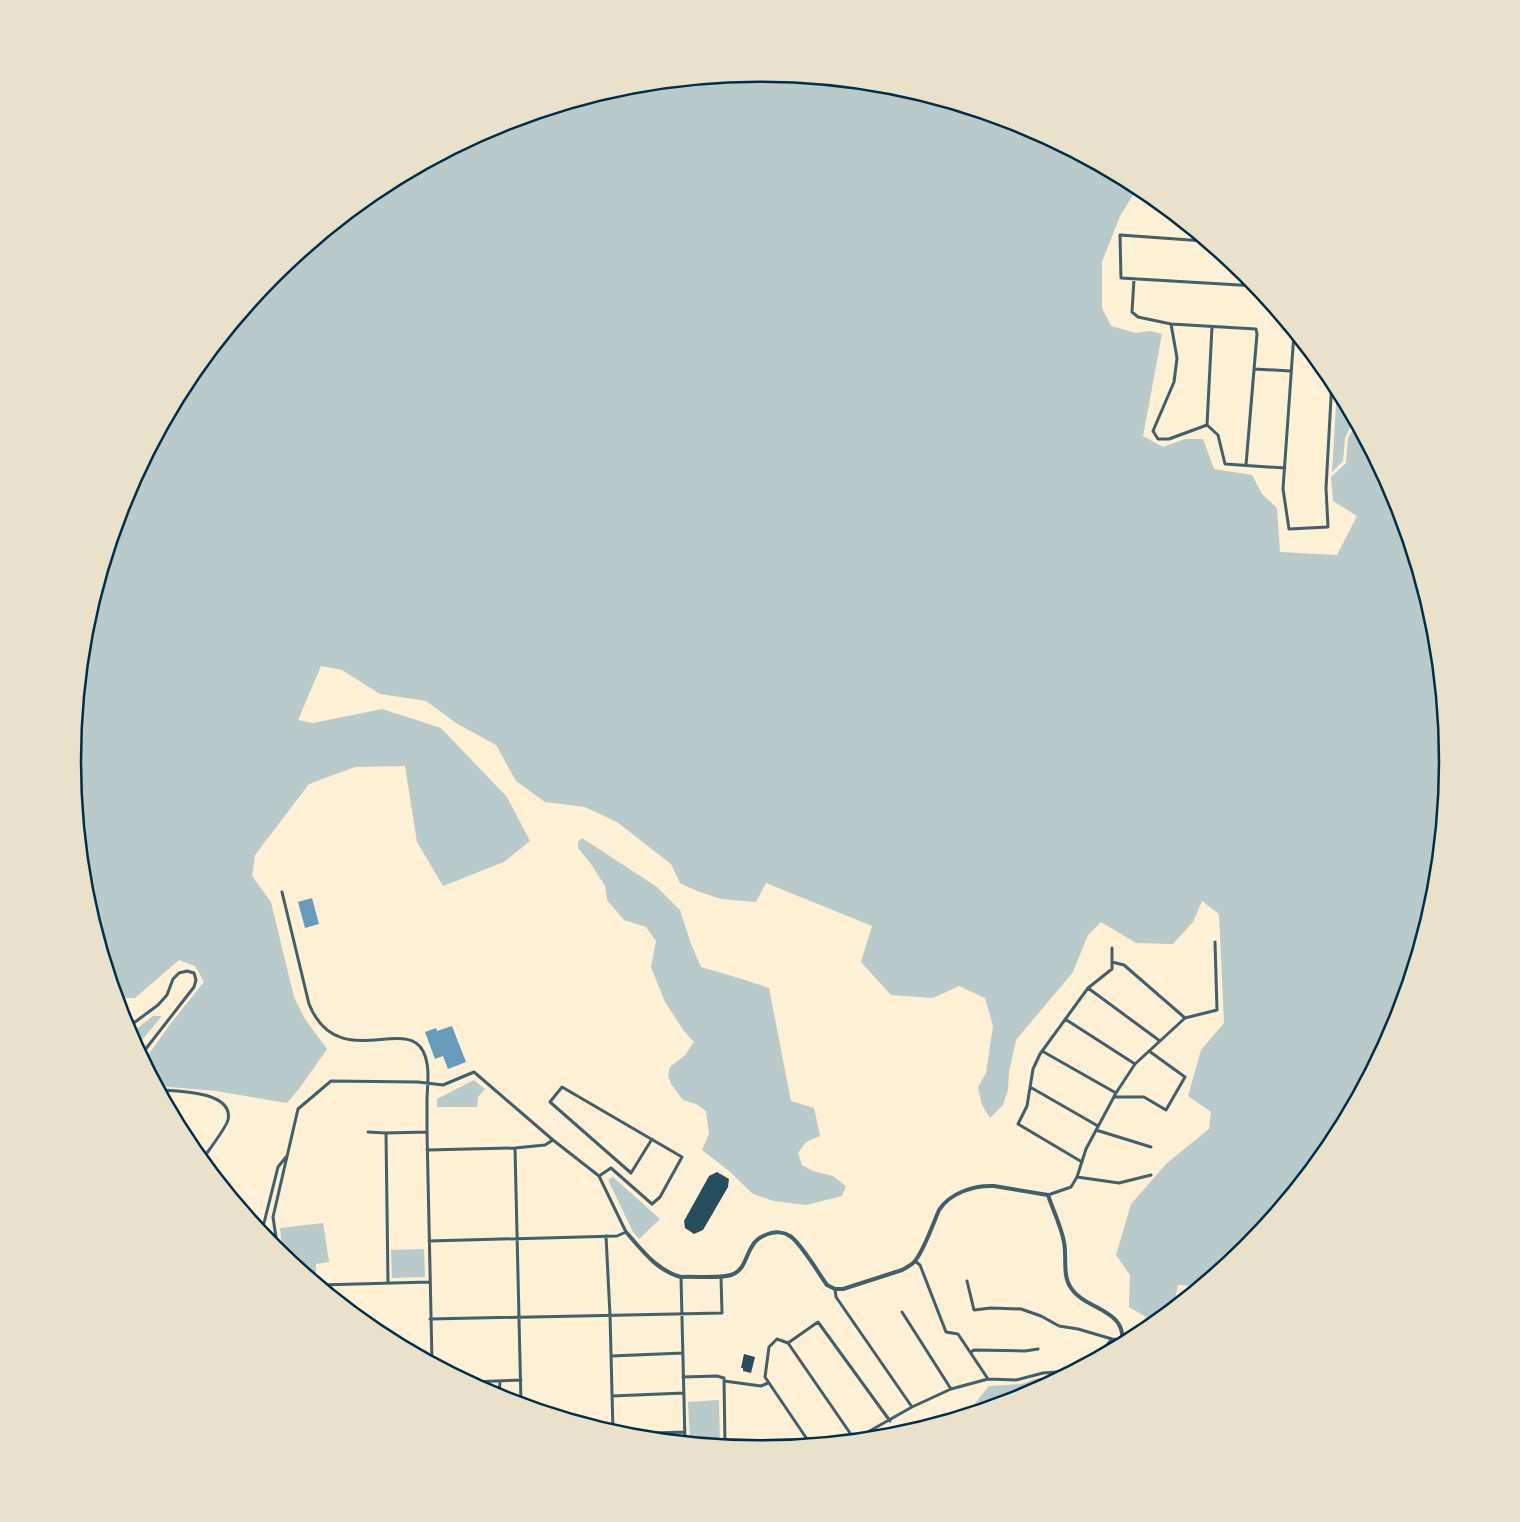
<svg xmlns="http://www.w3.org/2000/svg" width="1520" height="1522" font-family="'Playfair Display',serif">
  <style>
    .green { fill: #b9caca }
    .water { fill: #669bbc }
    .building { fill: #264d5e }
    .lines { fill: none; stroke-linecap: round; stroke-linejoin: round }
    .minor { stroke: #3f606c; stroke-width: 3 }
    .tertiary { stroke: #3f606c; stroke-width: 4 }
    .rim { fill: none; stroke: #003049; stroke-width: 2.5 }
  </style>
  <rect width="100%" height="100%" fill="#fdf0d5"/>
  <path class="green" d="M760,74l134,13 129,39 115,61 -18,29 -18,46v46l9,18 25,7 14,-2 12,3 -19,102 20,11 22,-8h18l11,30 38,6 10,19 15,14 3,44 57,3 20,-39 -24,-15 -2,-24 15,-14 2,-25 8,-14 39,74 39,129 13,134 -13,134 -39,129 -64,119 -85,104 -44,36 -6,3 -18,-1 -4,18 3,1 -22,18 -26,-15 1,-32 -14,-20 15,-51 36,-41 42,-34 2,-17 -23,-16 13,-46 23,-27 -5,-109 -17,-13 -9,21 -20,22 -37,-1 -35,-21 -13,13 -15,37 -57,68 -7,32 -1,18 -5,15 -13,13 -8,-13 -4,-18 8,-14 7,-47 -8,-28 -26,-12 -26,12 -42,-3 -30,-33 11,-36 -106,-43 -10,19 -35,-3 -24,-8 -17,-8 -9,-19 -54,-42 -32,-15 -40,-5 -29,-21 -20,-36 -40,-22 -30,-22 -46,-7 -38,-24 -21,-4 -23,54 15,3 69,-14 59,19 66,69 23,44 -26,21 -61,24 -26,-44 -12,-76 -50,1 -46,17 -54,71 -3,21 19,26 23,95 11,22 22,30 -28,40 -12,14 -71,-12 -58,-5 -14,-25 27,-38 33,-41 -9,-16 -16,-6 -44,38h-10l-13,-17 -26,-86 -13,-134 13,-134 39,-129 64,-119 85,-104 104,-86 119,-63 129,-39z
    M1337,389l17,31 -9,18 -2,23 -11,11z
    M582,838l75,49 23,23 11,34 10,23 41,12 27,9 22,113 23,7 6,28 -14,6 -8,11 4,12 11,6 20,5 13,10 -4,10 -36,9 -32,-4 -21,-7 -24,-23 -27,-21 7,-16 -3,-23 -10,-7 -13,-4 -12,-16 -3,-9 2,-8 15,-12 9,-13 -10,-11 -19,-29 -14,-35 5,-26 -10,-14 -22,-7 -17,-20 -2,-14 -14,-22 -13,-16v-6z
    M153,1016h9l-25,30 -7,-12z
    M474,1080l11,9 -7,8 -1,10h-40v-8z
    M613,1177l47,42 -21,20 -6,-7 -24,-50v-3z
    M323,1223l6,39 -13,2v9l-9,2 -24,-20 -3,-27z
    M424,1249l1,28 -33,1 -1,-28z
    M1062,1375l-39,21 -64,20 1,-4 12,-5 17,-21 32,-2 14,-5z
    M719,1400l1,45 -30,-3 -2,-40z"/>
  <path class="water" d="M312,898l7,26 -14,4 -7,-26z
    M452,1026l14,36 -18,7 -5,-13 -8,3 -10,-27 11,-4 1,3z"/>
  <path class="building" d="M717,1172l12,7 -1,8 -25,43 -9,4 -9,-6 -1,-7 25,-45z
    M744,1354l11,3 -4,16 -8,-2v-3h-2z"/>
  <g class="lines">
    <path class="minor" d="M1204,241l-84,-6 1,43 135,8
      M1134,279l-2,33 6,5 33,7 85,5 1,5 -11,131
      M1171,324l6,34 -3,24 -21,49 5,8h11l38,-14 11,10 7,29 60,4
      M1294,333l-11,156 6,40 39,-2 -2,-39 6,-108
      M1254,369l37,2
      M1207,425l5,-98
      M282,892l27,112c28,69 96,12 114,47 8,16 4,34 4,50 0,10 0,21 0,31l5,229
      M1112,962l12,3 61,53
      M1088,988l72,53
      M1065,1019l70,45
      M127,1028l31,-23 9,-10 6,-16 6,-6 8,-2 7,2 2,7 -2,7 -53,68
      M1042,1051l74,42
      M1030,1087l68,39
      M160,1090c17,1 74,1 68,30 -2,8 -20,31 -26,40
      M1114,1097h30l22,13 19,-33 -36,-26
      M1096,1130l55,17
      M368,1132l18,1 41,-1
      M386,1133l2,150
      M515,1148l6,255
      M427,1150l88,-2 30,-3 8,-5
      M1082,1162l-64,-38 9,-18 6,-37 7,-15 48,-66 24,-19v-21
      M599,1176l12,-8 41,36 8,-7 22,-40 -120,-70 -12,15 81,71 21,-34
      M1077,1177l42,6 32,-8
      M1048,1195l23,-8 6,-10 9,-28 30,-56 19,-29 50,-46 32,-8 -2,-68
      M256,1226l8,-3 14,-56 8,-10
      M606,1236l4,79 3,116
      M278,1251l-5,-34 25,-108 33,-28 87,1 25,3 31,-13 79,68 46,36 27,56 -9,4 -188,5
      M915,1261l5,4 26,67 12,2 30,45
      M681,1277l4,164
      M967,1281l7,29 17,-2 30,1 20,7 18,10 19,3 34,10
      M320,1285l109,-3
      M835,1289l1,8 76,110
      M902,1312l49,77
      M430,1319l292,-6 -1,-37
      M788,1343l30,-21 72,99
      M971,1352l3,-2 51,1 13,-2
      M1099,1355l13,-16 11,1
      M611,1356l72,-3
      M683,1377l34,-1 7,2 1,67
      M724,1381l37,5 7,-3
      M470,1382l51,-2
      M612,1396l72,-3
      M499,1397l1,-16
      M620,1434l64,-2
      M807,1439l-42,-62 4,-30 8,-8 11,4 62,90v5
      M799,1445l8,-6 52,-2 53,-30 39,-18 37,-10 28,1 27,-7 28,-2"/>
    <path class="tertiary" d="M626,1232c16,18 31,39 55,45 15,-1 37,2 50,-2 13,-4 14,-17 20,-27 4,-8 9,-11 17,-14 7,-3 16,-2 22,2 11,7 29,38 37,49l8,4h8l59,-19c5,-3 10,-5 13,-9 9,-11 18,-37 24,-51 11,-17 35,-25 55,-24l54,9c5,15 13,31 16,47 3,15 -2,33 7,46 14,22 56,21 51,55"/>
  </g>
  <path d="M0 0H1520V1522H0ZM81 761a679 679 0 1 1 1358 0a679 679 0 1 1-1358 0Z" fill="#e9e1ca" fill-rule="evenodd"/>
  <path class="rim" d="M81 761a679 679 0 1 1 1358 0a679 679 0 1 1-1358 0Z"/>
</svg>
